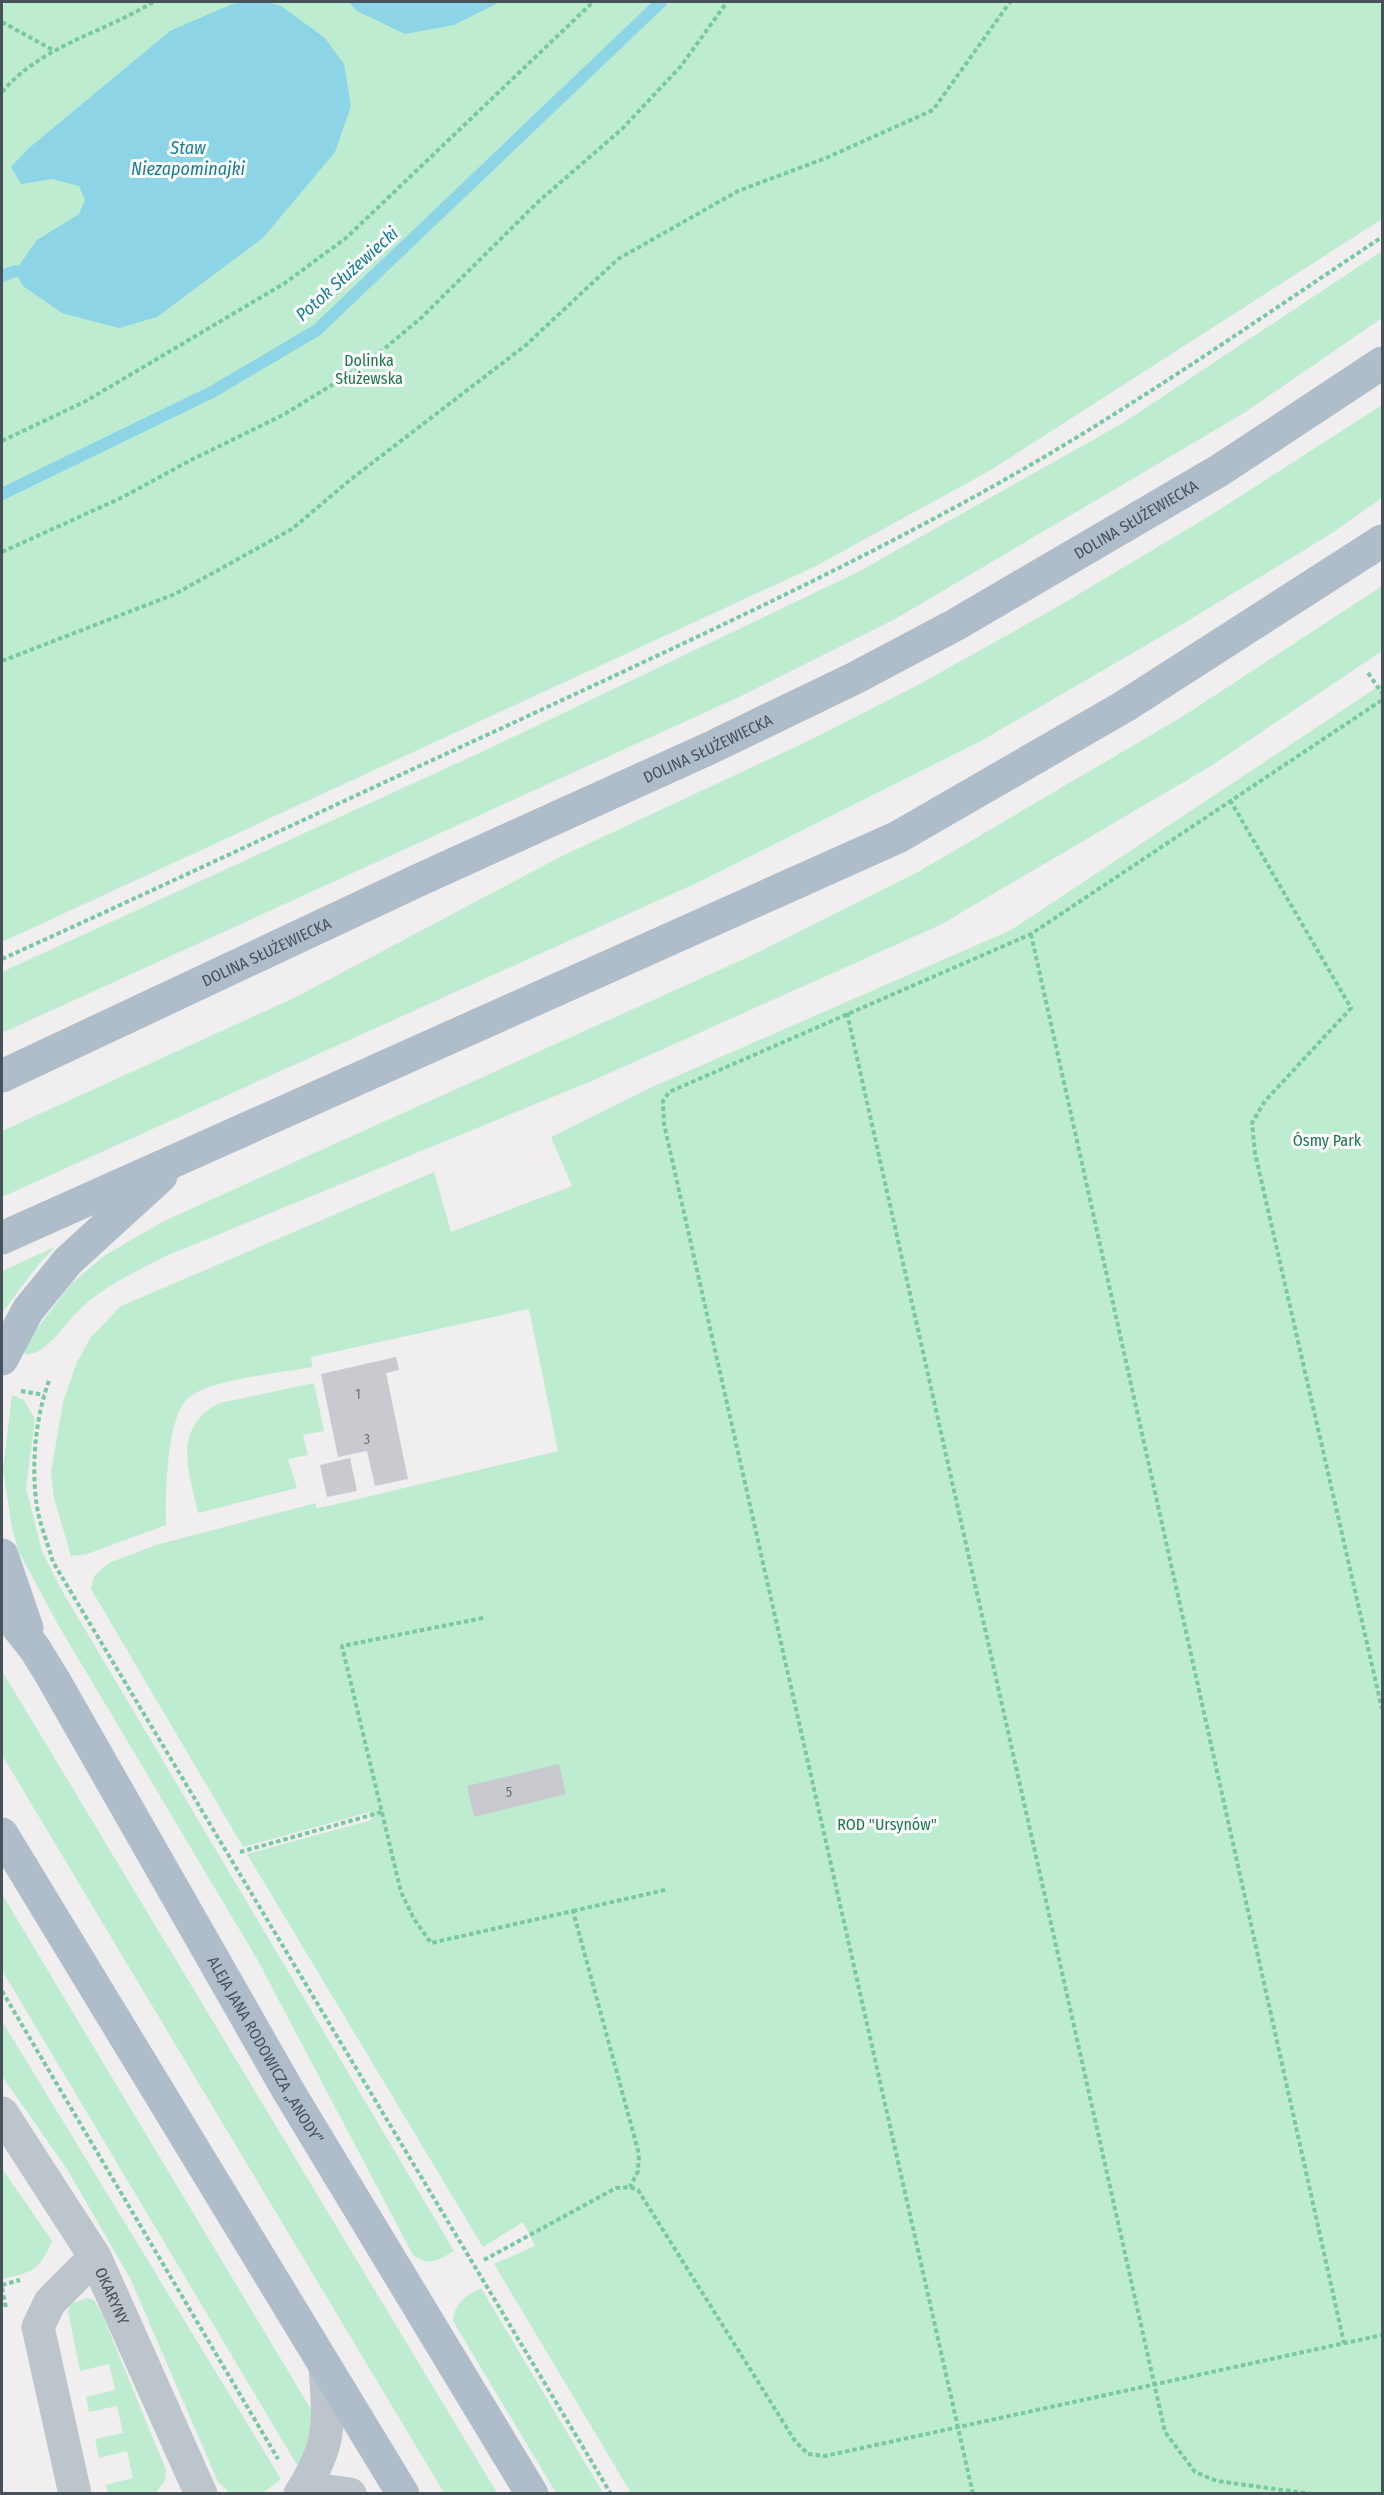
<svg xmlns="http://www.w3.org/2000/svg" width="1384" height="2495" font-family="'Fira Sans Condensed',sans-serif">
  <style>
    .green { fill: #beecd0 }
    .water { fill: #8dd4e7 }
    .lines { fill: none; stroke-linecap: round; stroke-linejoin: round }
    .stream { stroke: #8dd4e7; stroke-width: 12 }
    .building { fill: #c8cad0 }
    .path { stroke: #78c8a1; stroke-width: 4; stroke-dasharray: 4.5 3; stroke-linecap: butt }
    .minor { stroke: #bdc5cc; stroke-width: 33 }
    .major { stroke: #afbdcb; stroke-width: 33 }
    .labels { text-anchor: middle; stroke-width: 6; stroke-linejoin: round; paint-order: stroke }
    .number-label { font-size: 14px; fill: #676f78 }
    .park-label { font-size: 16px; fill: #1c784a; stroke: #fff }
    .street-label { font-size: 16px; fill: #47515a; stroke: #fff }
    .water-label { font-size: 18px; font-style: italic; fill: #147c9a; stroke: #fff }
  </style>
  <rect width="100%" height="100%" fill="#f0eeee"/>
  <path class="green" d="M2,2h1380v217l-393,252 -173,95 -814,376z
    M1382,251v67l-138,95 -349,206 -154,77 -739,337v-61l486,-223 370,-177 265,-149z
    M1382,405v93l-53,37 -148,90 -200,116 -280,140 -699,316v-66l294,-134 264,-140 252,-118 106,-54 139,-78 154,-92z
    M1382,586v65l-171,115 -271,159 -346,155 -428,176c-30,16 -63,30 -88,55 -13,12 -33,46 -53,43v-6l11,-18 35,-46 33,-28 60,-35 591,-267 163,-82 267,-157z
    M1382,684v1809h-751l-137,-229 41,-18 -12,-24 -40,25 -236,-393 125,-34 -2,-8 -127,35 -152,-258 3,-13 15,-13 47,-18 160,-42v5l13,-2 229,-55 -29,-142 -218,48 1,10c-31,6 -98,12 -121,29 -26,17 -25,100 -25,129l-79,29 -16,2 -17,-58 -3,-26 12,-70 14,-40 14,-25 30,-31 313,-134 17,60 121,-46 -21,-49 101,-50 359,-157z
    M55,1247l-17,18 -36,48v-42z
    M314,1383l10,48 -21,4 5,20 -20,4 9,29 -99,25c-9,-43 -27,-85 22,-110z
    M12,1395l12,5 11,19 -9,69 16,63 19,38 393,662c-16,9 -24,16 -41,4l-156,-296 -197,-331 -41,-76 -7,-24 -9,-58z
    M2,1671l495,822h-53l-442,-738z
    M2,1894l316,527 -18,49 -298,-500z
    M2,2021l279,458 -18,14h-33l-12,-11 -87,-202 -64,-111 -65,-93z
    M2,2168l50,73c-13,31 -20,31 -50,38z
    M481,2288l122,205h-47l-103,-172c2,-19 12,-24 28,-33z
    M87,2298l7,2 8,14 64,156 -1,10 -9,13h-47l-4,-8 28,-7 -6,-27 -28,7 -4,-19 28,-6 -6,-27 -28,6 -3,-15 29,-7 -6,-26 -29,7 -12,-60 3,-7z"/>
  <path class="water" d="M248,2h20l13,4 44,32 19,26 7,42 -16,46 -72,86 -106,79 -38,11 -57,-15 -39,-27 -8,-15 22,-31 42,-26 6,-14 -6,-14 -27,-7 -31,5 -10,-17 18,-19 141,-117 62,-27z
    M349,2h151l-46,23 -49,9 -48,-23z"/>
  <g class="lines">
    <path class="stream" d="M2,276l13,-5
      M2,494l210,-102 105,-62 344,-328"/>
  </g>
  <path class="building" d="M396,1357l3,13 -13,3 22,106 -33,7 -8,-35 -29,6 -17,-83z
    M350,1458l7,33 -30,6 -7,-32z
    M559,1764l7,30 -92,23 -7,-31z"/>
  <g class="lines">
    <path class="path" d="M2,22l51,28
      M2,92c40,-47 101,-59 151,-90
      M2,441l84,-40 199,-118 61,-45 247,-236
      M2,552l121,-55 66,-36 94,-46 83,-51 55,-46 118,-117 83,-72 59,-63 46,-64
      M2,661l173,-67 117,-65 58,-49 176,-135 92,-86 120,-68 88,-33 107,-48 77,-108
      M1368,673l14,20
      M1230,800l121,208 -86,93 -13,22 3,30 127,556
      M1031,934l313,1409
      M2,959c166,-75 332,-154 498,-230 178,-83 357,-164 527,-262 122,-71 238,-152 355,-230
      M847,1013l318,1419 30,40 22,9 95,13
      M49,1381c-14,37 -18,87 -12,126 3,18 11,37 16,55l558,932
      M21,1391l23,4
      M483,1618l-141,28 59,246 13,27 17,24 142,-32 66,243 -1,17 -8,16
      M240,1852l142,-40
      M573,1911l92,-21
      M2,1991l276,468
      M484,2260l132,-72 14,-1 8,3 157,251 13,13 17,2 557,-121
      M2,2285l18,-5
      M2,2288l4,20
      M973,2494l-309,-1370 -1,-23 6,-9 362,-158 351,-234"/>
    <g class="minor">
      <path id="s1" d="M2,2113l93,144 106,237"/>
      <path d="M75,2494l-37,-167 12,-25 45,-45"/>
      <path d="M300,2494c32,-50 29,-70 25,-126"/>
      <path d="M310,2494l18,-3 22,3"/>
    </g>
    <g class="major">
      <path id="s2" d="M2,1076l417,-196 291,-132 145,-70 100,-53 265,-155 162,-107"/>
      <path d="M2,1238l896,-401 227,-131 257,-165"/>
      <path d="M2,1359l26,-49 40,-49 93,-85"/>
      <path d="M2,1555l25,73"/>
      <path id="s3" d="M2,1607l33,42 19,31 235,412 243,402"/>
      <path d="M2,1834l401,660"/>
    </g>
  </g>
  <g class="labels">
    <g class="number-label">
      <text x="358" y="1399">1</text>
      <text x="367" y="1444">3</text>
      <text x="509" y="1797">5</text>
    </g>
    <g class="park-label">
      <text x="369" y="366">Dolinka<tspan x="369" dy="18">Służewska</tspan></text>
      <text x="1327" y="1146">Ósmy Park</text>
      <text x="887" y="1830">ROD "Ursynów"</text>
    </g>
    <g class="street-label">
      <text dy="6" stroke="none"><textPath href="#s2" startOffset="1264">DOLINA SŁUŻEWIECKA</textPath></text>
      <text dy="6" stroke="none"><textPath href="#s2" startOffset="778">DOLINA SŁUŻEWIECKA</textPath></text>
      <text dy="6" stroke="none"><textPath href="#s2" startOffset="292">DOLINA SŁUŻEWIECKA</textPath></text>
      <text dy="6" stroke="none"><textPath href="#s3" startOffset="516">ALEJA JANA RODOWICZA „ANODY”</textPath></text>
      <text dy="6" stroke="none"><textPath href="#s1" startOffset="214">OKARYNY</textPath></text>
    </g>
    <g class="water-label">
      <text x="188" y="154">Staw<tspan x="188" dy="21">Niezapominajki</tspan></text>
      <text transform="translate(347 274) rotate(-42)" y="6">Potok Służewiecki</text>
    </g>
  </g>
  <rect width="1384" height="2495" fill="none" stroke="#47515a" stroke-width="6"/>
</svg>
